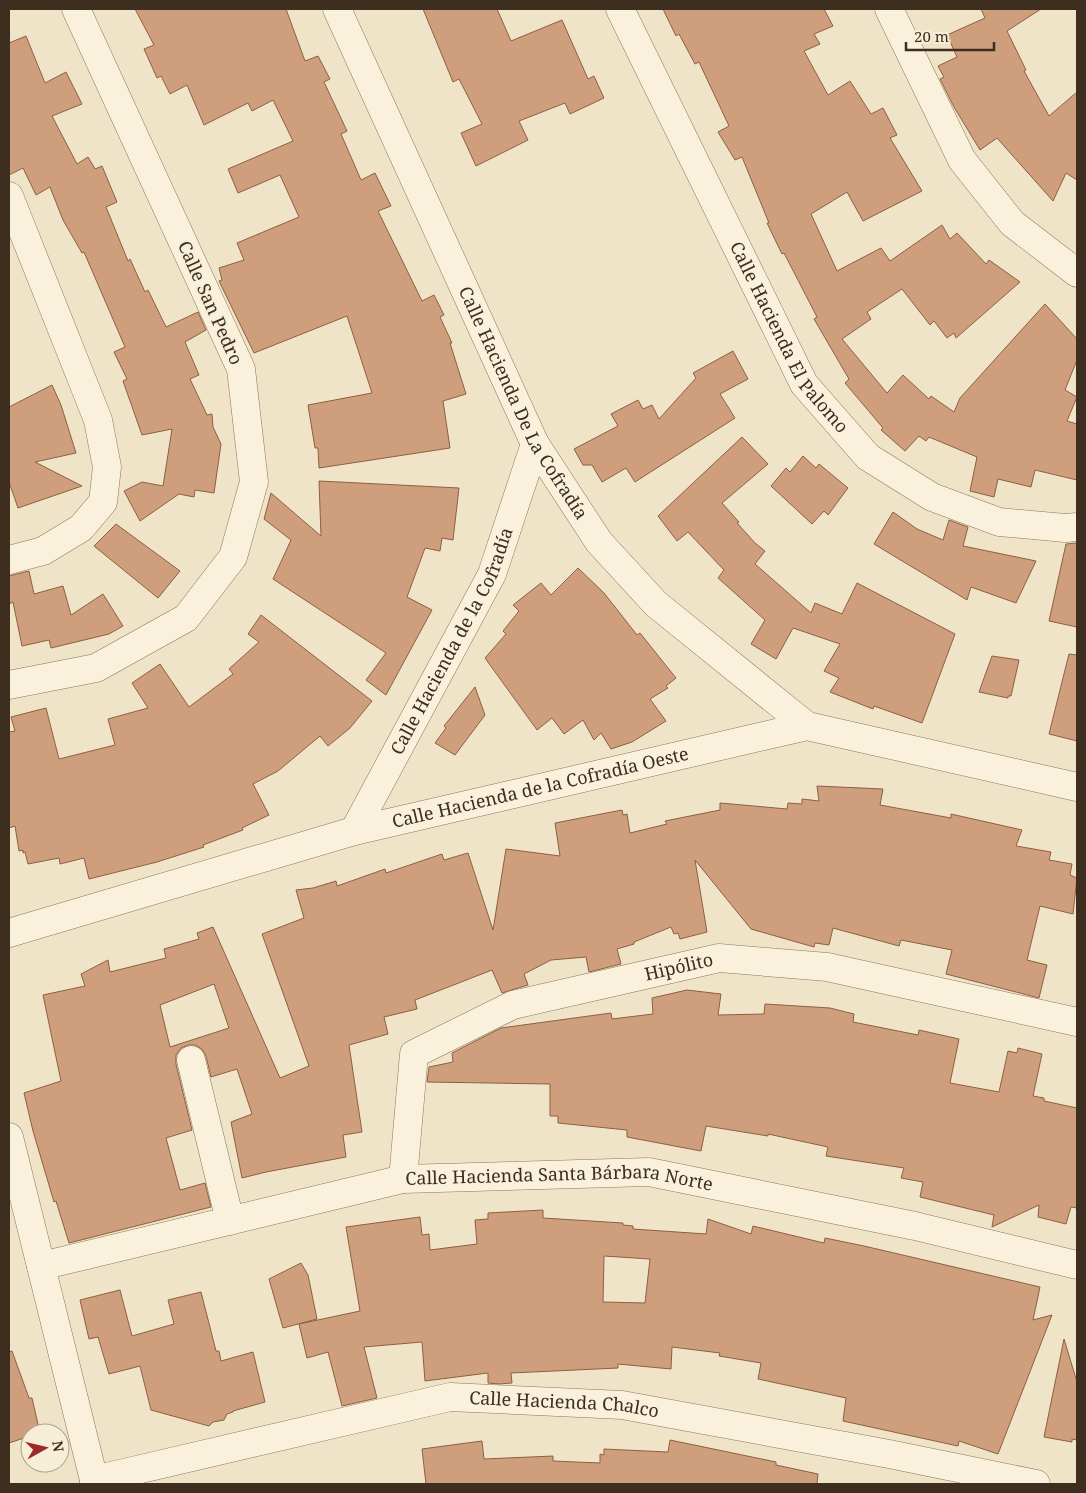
<svg xmlns="http://www.w3.org/2000/svg" width="1086" height="1493" font-family="'Noto Serif',serif">
  <style>
    .building { fill: #cf9f7d; stroke: #8d5f41; fill-rule: evenodd }
    .lines { fill: none; stroke-linecap: round; stroke-linejoin: round }
    .minor-casing { stroke: #8d765c; stroke-width: 29 }
    .minor { stroke: #faf1dc; stroke-width: 28 }
    .labels { text-anchor: middle; stroke-width: 4; stroke-linejoin: round; paint-order: stroke }
    .street-label { font-size: 18px; fill: #3d2e20; stroke: #f7eed8 }
  </style>
  <rect width="100%" height="100%" fill="#f0e4c8"/>
  <path class="building" d="M135,9h151l19,52 13,-5 12,23 -6,3 23,49 -6,3 20,46 14,-7 16,33 -13,5 44,90 12,-6 10,20 -4,2 12,26h-2l16,51 -23,7 7,47 -131,20 -1,-20h-3l-7,-43 64,-12 -25,-77 -93,37 -35,-72 3,-1 -3,-12 25,-8 -7,-17 62,-26 -19,-42 -42,18 -10,-24 65,-28 -20,-41 -21,11 -4,-8 -44,22 -17,-40 -17,9 -9,-18 -4,2 -13,-29 10,-4z
    M423,9h74l14,32 51,-21 26,59 6,-3 10,22 -34,16 -5,-11 -46,18 9,19 -52,26 -15,-33 21,-9 -23,-45 -6,3z
    M663,9h161l9,17 -19,8 6,10 -16,7 24,44 22,-14 21,33 12,-6 14,27 -7,3 32,53 -59,30 -16,-29 -36,22 26,57 44,-23 9,13 52,-36 8,14 7,-6 29,31 3,-4 31,22 -64,56 -2,-5 -7,5 -13,-17 -4,4 -28,-36 -35,23 4,7 -29,20 45,54 16,-18 26,24 2,-3 23,16 6,-14 85,-94 32,35v21l-12,30 12,7 -10,24 10,3v56l-42,-10 -4,17 -33,-8 -4,18 -24,-6 7,-34 -48,-20 -3,4 -7,-5 -14,15 -24,-21 2,-2 -38,-45 4,-4 -35,-60 3,-2 -33,-64 -2,1 -15,-31h2l-27,-66 -7,3 -17,-28 11,-6 -30,-64 -4,2 -16,-30 -3,2z
    M981,9h60l-34,22 19,39 -2,1 25,45 28,-24v88l-11,-7 -13,28 -56,-63 -17,12 -26,-43 -14,-28 4,-2 -6,-11 19,-9 -10,-22 38,-17z
    M26,36l19,47 21,-11 16,32 -30,12 25,48 11,-7 7,12 7,-3 15,36 -11,5 22,54 2,-2 15,33 3,-2 18,37 32,-15 8,18 -21,12 14,33 -9,4 17,36 5,-1 1,13 8,17 -7,49 -19,-3 -1,7 -15,-3 -39,27 -16,-30 18,-9 21,4 9,-57 -30,6 -19,-54 4,-2 -13,-27 11,-5 -41,-95 -2,1 -19,-33 -13,-33 -14,8 -13,-27 -14,7v-132z
    M733,351l15,28 -28,15 15,24 -100,64 -9,-14 -24,14 -10,-17h-9l-9,-16 44,-23 -7,-12 27,-14 5,9 9,-4 7,14 37,-41 -3,-5z
    M52,385l9,20 15,48 -41,9 47,24 -64,22 -9,-26v-75z
    M742,437l26,27 -46,39 17,19 -2,1 18,20 10,8 -10,13 56,49 4,-10 27,11 15,-31 98,51 -33,89 -48,-17 -1,3 -43,-17 9,-14 -15,-7 16,-27 -47,-16 -17,31 -25,-15 14,-24 -47,-42 6,-8 -36,-38 -11,9 -19,-25z
    M803,456l13,12 3,-4 29,24 -20,27 -4,-4 -12,13 -41,-38 15,-18 4,4z
    M319,481l140,7 -6,52 -11,-2 -2,13 -15,-3 -18,49 25,13 -46,85 -20,-15 20,-27 -113,-74 18,-39 -27,-21 7,-26 50,43z
    M893,512l24,17 26,11 6,-20 19,7 -5,19 73,15 -20,42 -45,-16 -4,13 -93,-56z
    M116,524l64,47 -22,27 -64,-52z
    M1077,543v84l-28,-6 17,-77z
    M578,568l26,25 33,42 3,-2 36,45 -10,8 2,2 -18,11 16,22 -34,21 -21,7 -10,-16 -7,7 -11,-20 -19,14 -12,-16 -15,12 -52,-72 21,-24 -3,-3 16,-20 -6,-6 28,-22 10,12z
    M29,571l5,23 29,-8 8,29 32,-21 20,32 -14,8 -58,14 -2,-8 -27,6 -9,-44 -4,2v-28z
    M261,615l111,86 -22,27 -22,18 -8,-10 -42,35 -25,13 16,31 -27,13 1,2 -40,15 1,2 -47,15 -68,17 -5,-21 -24,6 -1,-6 -31,6 -3,-12 -2,1v-3l-4,1 -4,-25 -6,2v-96l6,-1 -4,-14 35,-9 13,51 56,-14 -7,-26 40,-11 -16,-25 28,-19 29,43 44,-33 -4,-5 30,-27 -11,-8z
    M1069,654l8,1v86l-28,-7z
    M992,656l27,4 -8,36h-3v2l-29,-6z
    M475,687l10,28 -30,40 -20,-12 11,-15 -2,-2z
    M817,786l66,3 -3,16 71,13v-4l71,16 -6,16 35,6 -2,8 23,4 -2,11 7,3 -4,36 -33,-8 -13,54 20,5 -8,33 -93,-24 6,-24 -51,-10 -2,6 -66,-18 -4,17 -14,-2 -1,4 -63,-18 -56,-69 12,72 -27,7 -2,-6 -4,1 -3,-7 -37,15v2l-17,5 4,15 -32,8 -3,-15 -35,3 -27,14 4,11 -26,8 -10,-23 -77,30 2,9 -33,8 4,17 -39,11 13,87 -19,3 3,22 -80,15 -24,6 -11,-56 21,-8 -15,-45 -26,8 -5,-21 -4,-7 -7,-4h-7l-7,3 -5,7v9l16,66 -26,8 14,52 25,-7 6,24 -142,36 -13,-42 -2,1 -21,-71 -9,-38 37,-12 -18,-86 42,-9 -4,-12 27,-14 2,12 56,-14 -2,-9 35,-10 -2,-6 16,-6 67,151 29,-12 -47,-132 42,-16 -8,-28 17,-2 23,-7 1,5 48,-17 1,4 56,-19 2,6 24,-7 25,77 13,-81 54,7 -5,-33 67,-13 1,5 4,-1 3,19 37,-9 -2,-3 55,-11v-7l67,6 1,-6 14,1v-5l17,2zM214,984l15,44 -59,19 -10,-42z
    M687,990l34,4 -3,21 46,-1 1,-10 65,4 24,6 -1,8 65,13 1,-5 40,9 -9,44 49,9 9,-41 9,2 1,-5 24,6 -9,42 11,2v3l33,7v100l-6,-1 -5,17 -28,-7 1,-12 -47,22 2,-12 -74,-18 3,-15 -22,-4 3,-10 -78,-12 2,-9 -60,-13v2l-62,-10 -5,25 -74,-14v-7l-69,-7v-7h-8v-32l-123,-2 2,-15 24,-5 -1,-9 49,-25 110,-15 1,6 41,-5 -1,-16z
    M543,1210v8l80,5v2l10,1v3l73,5 2,-15 43,15 2,-8 71,17 1,-5 39,8 176,41 -7,33 19,-5 -54,139 -39,-13 -1,5 -115,-25 3,-23 -88,-19 3,-16 -42,-7 1,-3 -48,-6 -1,22 -53,-5v4l-107,5 1,10 -13,1 -11,-1v-10l-63,8 -3,-39 -58,5 13,51 -35,8 -14,-54 -21,6 -8,-34 61,-13 -14,-84 74,-10 2,18 7,-1 1,16 47,-6 -2,-24 13,-1v-6zM604,1256l46,3 -5,44 -42,-1z
    M301,1263l7,12 9,44 -34,9 -14,-49z
    M120,1290l12,46 42,-12 -6,-24 33,-8 15,59h3l2,10 32,-9 12,50 -32,9v1l-6,2 -3,6 -11,2 -4,4 -58,-16 -11,-44 -31,8 -11,-37 -9,2 -9,-39z
    M1064,1339l13,43v58l-5,-1v3l-28,-5z
    M12,1351l17,47h3l8,35h-10v3l-21,7v-91z
    M670,1440l106,22v3l42,9 -1,10h-391l-4,-35 60,-8 2,18 69,-3v5l47,2v-9l4,1v-6l64,3z"/>
  <g class="lines">
    <g class="minor-casing">
      <g id="minor">
        <path id="s1" d="M337,9l198,435 64,98 57,62 151,122"/>
        <path id="s2" d="M620,9l184,375 64,73 64,40 67,25 66,6 12,-1"/>
        <path d="M889,9l73,151 50,63 65,50"/>
        <path d="M9,196l89,224 9,47 -4,35 -22,26 -38,23 -34,9"/>
        <path d="M9,685l87,-17 90,-50 47,-61 21,-75 -13,-113 -165,-360"/>
        <path id="s3" d="M354,831l138,-257 43,-130"/>
        <path id="s4" d="M9,933l345,-102 453,-105 270,61"/>
        <path d="M191,1060l39,161"/>
        <path d="M9,1137l86,347"/>
        <path id="s5" d="M403,1179l11,-125 99,-49 206,-47 108,9 250,55"/>
        <path id="s6" d="M41,1266l362,-87 246,-7 266,54 162,39"/>
        <path id="s7" d="M94,1480l356,-83 172,8 267,49 147,30"/>
      </g>
    </g>
    <use href="#minor" class="minor"/>
  </g>
  <g class="labels">
    <g class="street-label">
      <text transform="translate(210 303) rotate(66)" y="6">Calle San Pedro</text>
      <text dy="6" stroke="none"><textPath href="#s2" startOffset="370">Calle Hacienda El Palomo</textPath></text>
      <text dy="6" stroke="none"><textPath href="#s1" startOffset="436">Calle Hacienda De La Cofradía</textPath></text>
      <text dy="6" stroke="none"><textPath href="#s3" startOffset="214">Calle Hacienda de la Cofradía</textPath></text>
      <text dy="6" stroke="none"><textPath href="#s4" startOffset="551">Calle Hacienda de la Cofradía Oeste</textPath></text>
      <text dy="6" stroke="none"><textPath href="#s5" startOffset="406">Hipólito</textPath></text>
      <text dy="6" stroke="none"><textPath href="#s6" startOffset="529">Calle Hacienda Santa Bárbara Norte</textPath></text>
      <text dy="6" stroke="none"><textPath href="#s7" startOffset="480">Calle Hacienda Chalco</textPath></text>
    </g>
  </g>
  <rect width="1086" height="1493" fill="none" stroke="#3d2e20" stroke-width="20"/>
  <g transform="translate(45 1448) rotate(82)"><circle r="24" fill="#f7eed8" stroke="#ada18e"/>
  <path d="M0-4L9 19L0 12L-9 19Z" fill="#9e2a2b"/>
  <text y="-8" font-size="14" font-weight="bold" text-anchor="middle" fill="#3d2e20">N</text>
  </g>
  <path d="M906 42v8h88v-8" fill="none" stroke="#3d2e20" stroke-width="2.5"/>
  <text x="914" y="42" font-size="15" fill="#3d2e20" stroke="#f7eed8" stroke-width="4" paint-order="stroke">20 m</text>
</svg>
